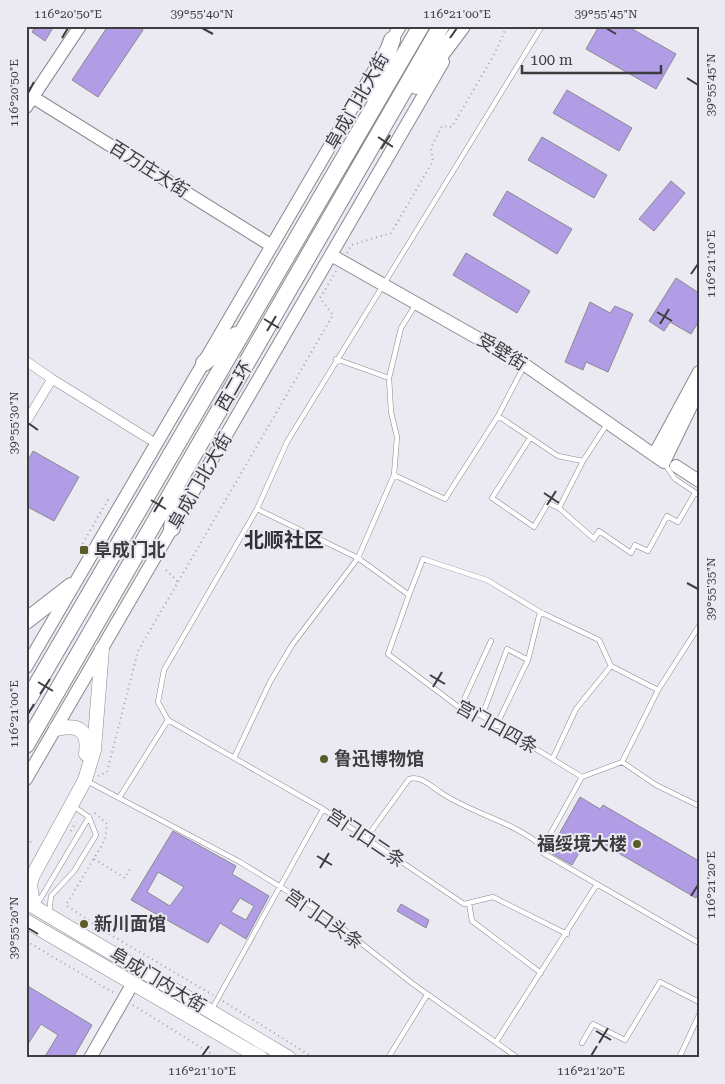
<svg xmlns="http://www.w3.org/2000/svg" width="725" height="1084" font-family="'Roboto Serif','Noto Sans SC',serif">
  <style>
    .building { fill: #b19ce6; stroke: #8b8a91; fill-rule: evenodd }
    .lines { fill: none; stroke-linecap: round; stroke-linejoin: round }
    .lane-casing { stroke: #8b8990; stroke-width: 5.5 }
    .street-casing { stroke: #8b8990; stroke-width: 10 }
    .secondary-casing { stroke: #8b8990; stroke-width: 14 }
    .primary-casing { stroke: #8b8990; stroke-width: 15 }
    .highway-casing { stroke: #8b8990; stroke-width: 18 }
    .path { stroke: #a3a1a7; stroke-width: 2; stroke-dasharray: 1 4; stroke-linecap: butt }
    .lane { stroke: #fff; stroke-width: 4.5 }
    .street { stroke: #fff; stroke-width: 9 }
    .secondary { stroke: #fff; stroke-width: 12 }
    .primary { stroke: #fff; stroke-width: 14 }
    .highway { stroke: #fff; stroke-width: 16 }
    .ticks { fill: none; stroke: #3d3c3f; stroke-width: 2 }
    .poi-dot { fill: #595b28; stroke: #ebe9f1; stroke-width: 2 }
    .labels { text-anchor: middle; stroke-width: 4; stroke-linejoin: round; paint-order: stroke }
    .street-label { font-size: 18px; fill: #3d3c3f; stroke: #ebe9f1 }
    .poi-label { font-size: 18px; font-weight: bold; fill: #3d3c3f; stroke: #ebe9f1; text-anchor: start }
    .quarter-label { font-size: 20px; font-weight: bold; fill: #313036; stroke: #ebe9f1 }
    .neatline { fill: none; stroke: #3d3c3f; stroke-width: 2 }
    .ticks-label { font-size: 12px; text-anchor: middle; fill: #3d3c3f }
  </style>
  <rect width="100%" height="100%" fill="#ebe9f1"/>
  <path class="building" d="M36,26h18l-9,15 -13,-9z
    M108,26h30l5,4 -45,67 -26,-17z
    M599,26h28l49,28 -20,35 -70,-40z
    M567,90l65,38 -13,23 -66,-38z
    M542,137l65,38 -13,23 -66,-38z
    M671,181l14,12 -31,38 -15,-12z
    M507,191l65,38 -15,25 -64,-39z
    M466,253l64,38 -13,22 -64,-38z
    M676,278l23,15v28l-8,13 -21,-12 -6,9 -15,-10z
    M590,302l20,11 5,-7 18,8 -25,58 -22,-10 -3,8 -18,-8z
    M33,451l46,26 -25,44 -28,-15v-42z
    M580,797l20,12 3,-4 96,56v31l-3,6 -107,-62 -17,29 -23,-13z
    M173,831l63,35 -4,8 37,22 -23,43 -26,-16 -12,20 -77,-43zM158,872l26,15 -14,19 -23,-14zM240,898l14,8 -8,14 -15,-8z
    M401,904l28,16 -3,8 -29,-17z
    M26,985l66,40 -19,33h-29l14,-23 -17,-11 -15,23z"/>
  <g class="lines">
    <g class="lane-casing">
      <path id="lane" d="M336,359l53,19 12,-50 15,-24
        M498,416l26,-50
        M607,424l-24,37 -24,47 35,31 5,-8 32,22 4,-8 13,6 19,-35 11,6 17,-29
        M530,438l-38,60 42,29 14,-24 11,5
        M664,463l11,16 24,16
        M394,475l51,24 53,-83 60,40 25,5
        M257,509l101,49 51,37 -21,59 72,54 22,8 100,61
        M409,595l14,-36 64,21 53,32 59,28 12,26 47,24
        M460,708l31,-67
        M482,716l25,-67 21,11
        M168,720l155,89 141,95 29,-7 74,37
        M496,726l32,-66 12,-48
        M234,758l36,-76 22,-37 66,-87 36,-83 3,-38 -6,-25 -2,-34
        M553,758l23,-49 35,-43
        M622,762l36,-72 41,-64
        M582,777l40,-15 34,23 43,21
        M87,781l32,17 49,-78 -10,-18 6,-32 93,-161 30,-67 255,-416
        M119,798l121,64 83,51 90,71 105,74
        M367,837l42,-58c11,-4 22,7 31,13 32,22 73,29 103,55v6l156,90
        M543,847l39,-70
        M469,903l3,18 69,52
        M36,906l53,-89
        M49,914l2,-18 23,-25 22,-36 -7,-18 -16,-11
        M212,1009l111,-200
        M496,1042l101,-158
        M582,1043l11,-19 32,16 35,-58 39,20
        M388,1058l39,-63
        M679,1058l20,-43"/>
    </g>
    <g class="street-casing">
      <path id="street" d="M26,361l26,18
        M26,422l26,-43 97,60"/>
    </g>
    <g class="secondary-casing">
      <path id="secondary" d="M26,93l246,153
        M26,107l54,-81
        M331,255l194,110 139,97 35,-72
        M654,455l45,-83
        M676,466l23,15
        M26,667l374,-641
        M26,779l417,-717
        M90,1058l43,-75"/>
    </g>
    <g class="primary-casing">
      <path id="primary" d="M56,729c22,-5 33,0 30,25
        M26,902l263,156
        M33,905l-3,-21 3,-9 52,-95 9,-30 8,-101
        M26,921l235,137"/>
    </g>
    <g class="highway-casing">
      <path id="highway" d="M417,86l45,-60
        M373,95l19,-55
        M204,363l32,-28
        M172,528l6,-37
        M26,621l45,-35
        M26,703l395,-677
        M26,745l415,-719"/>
    </g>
    <path class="path" d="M347,253l4,-8 40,-12 42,-72 -2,-13 11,-22 10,1 43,-74 12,-27
      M80,548l29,-50
      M166,570l12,12
      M98,776l9,-4 31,-121 195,-336 -13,-17 17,-28
      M95,813l12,11 -2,16 -39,65 38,26 109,64
      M71,831l5,-9
      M26,839l8,5
      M94,859l31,19 5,-9
      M26,941l88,52
      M223,1001l91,57
      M133,1005l85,53"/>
    <use href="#lane" class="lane"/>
    <use href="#street" class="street"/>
    <use href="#secondary" class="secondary"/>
    <use href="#primary" class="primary"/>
    <use href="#highway" class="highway"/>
  </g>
  <path class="ticks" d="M202,28l11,6M606,28l10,6M62,38l6,-10M450,38l7,-10M687,78l11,7M28,93l6,-11M378,137l15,10M381,149l9,-14M691,274l7,-10M657,312l15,9M264,319l15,9M660,324l9,-15M267,331l9,-15M28,423l10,7M544,493l15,10M151,500l15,9M547,505l9,-14M154,512l9,-15M687,583l11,6M430,675l15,9M38,682l15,9M433,687l9,-15M40,694l10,-15M28,714l6,-10M317,856l15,9M320,868l9,-15M691,896l7,-11M28,928l10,6M596,1031l15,9M599,1043l9,-15M202,1056l7,-10M591,1056l6,-10"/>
  <g class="poi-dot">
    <rect x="79" y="545" width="10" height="10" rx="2.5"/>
    <circle cx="324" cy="759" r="5"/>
    <circle cx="637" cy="844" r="5"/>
    <circle cx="84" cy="924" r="5"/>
  </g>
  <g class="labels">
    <g class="street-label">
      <text transform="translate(357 101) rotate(-60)" y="6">阜成门北大街</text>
      <text transform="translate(149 169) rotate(32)" y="6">百万庄大街</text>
      <text transform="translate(502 352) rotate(31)" y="6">受壁街</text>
      <text transform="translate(234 386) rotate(-60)" y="6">西二环</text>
      <text transform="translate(200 481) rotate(-60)" y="6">阜成门北大街</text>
      <text transform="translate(497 727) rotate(29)" y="6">宫门口四条</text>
      <text transform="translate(366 838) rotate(34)" y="6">宫门口二条</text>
      <text transform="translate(324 919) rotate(35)" y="6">宫门口头条</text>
      <text transform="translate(158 980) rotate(31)" y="6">阜成门内大街</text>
    </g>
    <g class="poi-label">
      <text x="94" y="556">阜成门北</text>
      <text x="334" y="765">鲁迅博物馆</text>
      <text x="627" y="850" text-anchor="end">福绥境大楼</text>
      <text x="94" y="930">新川面馆</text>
    </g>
    <g class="quarter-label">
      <text x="284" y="547">北顺社区</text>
    </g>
  </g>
  <rect width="725" height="1084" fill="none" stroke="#ebe9f1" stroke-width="55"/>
  <path d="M522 65v8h139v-8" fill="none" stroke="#3d3c3f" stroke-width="2.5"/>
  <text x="530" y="65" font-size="15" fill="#3d3c3f" stroke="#ebe9f1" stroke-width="4" paint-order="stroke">100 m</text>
  <rect x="28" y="28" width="670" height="1028" class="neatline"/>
  <g class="ticks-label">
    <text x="68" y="18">116°20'50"E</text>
    <text x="202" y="18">39°55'40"N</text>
    <text x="457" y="18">116°21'00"E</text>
    <text x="606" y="18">39°55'45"N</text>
    <text transform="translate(711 85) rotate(-90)" y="4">39°55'45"N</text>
    <text transform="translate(14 93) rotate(-90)" y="4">116°20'50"E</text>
    <text transform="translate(711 264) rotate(-90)" y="4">116°21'10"E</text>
    <text transform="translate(14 423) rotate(-90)" y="4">39°55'30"N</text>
    <text transform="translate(711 589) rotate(-90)" y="4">39°55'35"N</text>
    <text transform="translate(14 714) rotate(-90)" y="4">116°21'00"E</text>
    <text transform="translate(711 885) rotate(-90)" y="4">116°21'20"E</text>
    <text transform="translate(14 928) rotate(-90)" y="4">39°55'20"N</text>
    <text x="202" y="1075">116°21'10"E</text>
    <text x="591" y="1075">116°21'20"E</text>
  </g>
</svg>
